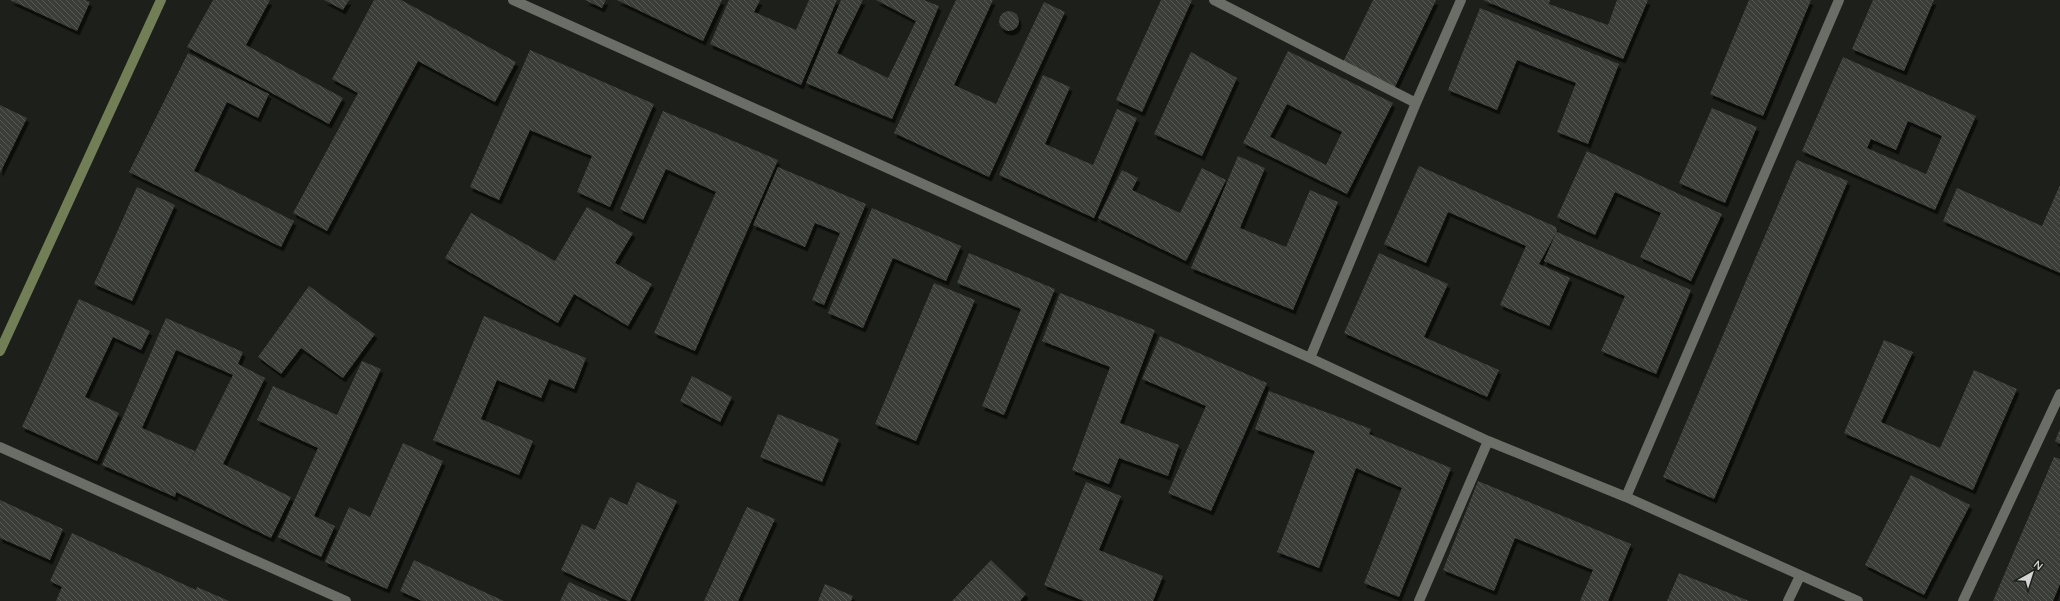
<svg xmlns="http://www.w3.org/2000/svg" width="2060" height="601" font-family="Quicksand,sans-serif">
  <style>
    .building { fill: url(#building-back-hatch); fill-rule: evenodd; filter: url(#shadow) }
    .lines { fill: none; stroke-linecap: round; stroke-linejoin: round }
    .street { stroke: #6b6e67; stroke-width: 10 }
    .secondary { stroke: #727f56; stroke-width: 10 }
  </style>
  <defs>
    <pattern id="building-back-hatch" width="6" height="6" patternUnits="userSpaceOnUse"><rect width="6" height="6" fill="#3b3d37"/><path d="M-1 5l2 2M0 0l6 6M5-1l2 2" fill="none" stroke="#565853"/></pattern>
    <filter id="shadow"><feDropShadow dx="2.5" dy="4.5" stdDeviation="0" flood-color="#0009"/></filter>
  </defs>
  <rect width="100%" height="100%" fill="#1d1f1a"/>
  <path class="building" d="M10,0h75l5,2 -13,29z
    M213,0h57l-24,45 97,53 -14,26 -142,-77z
    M324,0h25l-6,10z
    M374,0h27l115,62 -21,40 -77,-41 -91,170 -34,-18 65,-120 -26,-14z
    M585,0h21l-4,8z
    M617,0h105l-19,41z
    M729,0h31l-6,12 42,18 13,-30h28l-36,85 -91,-41z
    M841,0h22l-26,53 51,25 28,-57 -40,-21h48l15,6 -47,113 -86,-36z
    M956,0h37l-39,85 42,19 48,-102 21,10 -76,165 -95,-44z
    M1161,0h31l-50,112 -26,-12z
    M1373,0h63l-42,89 -52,-25z
    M1483,0h67l-1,4 59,21 9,-25h31l-25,59z
    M1749,0h62l-48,116 -53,-22z
    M1873,0h61l-30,71 -52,-22z
    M1480,8l139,56 -31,80 -31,-12 19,-49 -59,-23 -20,50 -49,-20z
    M999 21a10 10 0 1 1 20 0a10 10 0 1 1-20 0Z
    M530,50l124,54 -44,103 -33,-15 15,-36 -62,-26 -31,70 -29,-13z
    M1288,51l105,52 -46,91 -104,-51zM1287,104l55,28 -16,33 -56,-28z
    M1191,52l46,26 -35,78 -48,-22z
    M188,53l81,41 -11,24 -31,-16 -33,69 100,50 -13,26 -152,-75z
    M1843,57l133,59 -41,94 -133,-59zM1908,121l34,15 -16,38 -59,-26 4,-9 25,11z
    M1043,75l27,12 -25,57 48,21 24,-56 20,9 -43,100 -95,-43z
    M0,105l27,13 -27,55z
    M1712,108l45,19 -32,76 -46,-20z
    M663,111l115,49 -83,191 -41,-18 62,-141 -50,-23 -23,51 -23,-11z
    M1587,151l135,63 -31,67 -51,-24 21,-44 -46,-21 -20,43 -38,-18z
    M1238,156l27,12 -25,60 46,19 24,-57 28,12 -45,108 -102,-42z
    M1797,160l51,21 -134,318 -51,-22z
    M1419,166l137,61 1,5 134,58 -35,84 -55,-23 24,-55 -81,-35 12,-28 -17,31 31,14 -21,48 -49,-21 26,-59 -78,-34 -22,51 -42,-19z
    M778,167l88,37 -42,101 -12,-5 28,-67 -25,-10 -10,24 -52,-22z
    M1202,168l24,12 -40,81 -88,-43 24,-48 16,8 -6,12 48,23z
    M2060,185v88l-117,-52 14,-33 85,38z
    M137,187l38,18 -43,96 -38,-17z
    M587,207l46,26 -18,30 37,21 -24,42 -54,-32 -16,29 -113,-65 26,-45 84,48z
    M872,208l89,38 -15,35 -53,-23 -30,70 -35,-15z
    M969,253l86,36 -51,126 -22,-9 39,-97 -64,-26z
    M1379,253l69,31 -24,53 75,33 -12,27 -143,-64z
    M934,283l41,17 -59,141 -41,-17z
    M309,286l66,48 -32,44 -42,-30 -20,26 -23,-17z
    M1060,293l95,37 -35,93 59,22 -11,31 -49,-18 -10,26 -37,-14 38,-103 -68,-26z
    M79,299l71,32 -9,19 -28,-13 -28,60 34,16 -22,48 -75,-34z
    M484,316l102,42 -12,31 -25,-10 -8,19 -44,-18 -16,39 52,22 -14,34 -86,-35z
    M166,318l77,34 -5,12 27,14 -42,86 68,33 -20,41 -95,-46 -1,5 -73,-32zM176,350l57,25 -48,97 10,-21 -53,-23z
    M1160,336l107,47 -56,128 -43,-18 38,-87 -64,-27z
    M1884,340l29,12 -32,70 59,26 34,-78 43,19 -44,101 -129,-57z
    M362,361l19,8 -67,147 21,10 -14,31 -43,-20 40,-89 -61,-28 16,-34 64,29z
    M692,376l40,21 -12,25 -40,-21z
    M1269,391l102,38 -2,5 82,34 -52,129 -35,-14 38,-95 -46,-20 -37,100 -42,-16 38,-101 -60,-22z
    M778,414l61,25 -17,43 -62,-25z
    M2060,429v15l-5,-3z
    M403,443l40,18 -56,128 -62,-27 24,-55 21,10z
    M2054,457l6,2v125l-7,17h-60z
    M1911,475l59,30 -46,90 -59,-30z
    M1478,481l153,63 -23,57h-28l13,-31 -78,-32 -21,53 -51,-21z
    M637,482l40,19 -47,100h-2l-67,-31 21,-46 13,6 15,-33 17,8z
    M1086,482l35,14 -22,54 64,26 -10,25h-69l-40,-16z
    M0,500l63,29 -13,31 -50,-22z
    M747,507l28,12 -37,82h-34z
    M72,533l124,57 1,-3 32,14h-173l6,-14 -12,-6z
    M414,560l90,41h-82l-22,-10z
    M991,560l35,34 -6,7h-68z
    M1679,573l70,28h-82z
    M569,582l41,19h-50z
    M825,584l28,12 -2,5h-33z"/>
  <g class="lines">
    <path class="street" d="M513,0l797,358 178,83 138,56 232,104
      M1214,0l202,103
      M1310,358l106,-255 45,-103
      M0,447l346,154
      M1626,497l213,-497
      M1419,601l69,-160
      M1788,601l12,-25
      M1963,601l97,-207"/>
    <path class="secondary" d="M0,351l161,-351"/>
  </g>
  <g transform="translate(2032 573) rotate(39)" stroke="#1d1f1a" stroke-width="3" paint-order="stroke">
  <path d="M0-3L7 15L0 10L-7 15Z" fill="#d4d5d2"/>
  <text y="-6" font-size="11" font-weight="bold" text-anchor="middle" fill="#d4d5d2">N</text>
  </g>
</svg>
